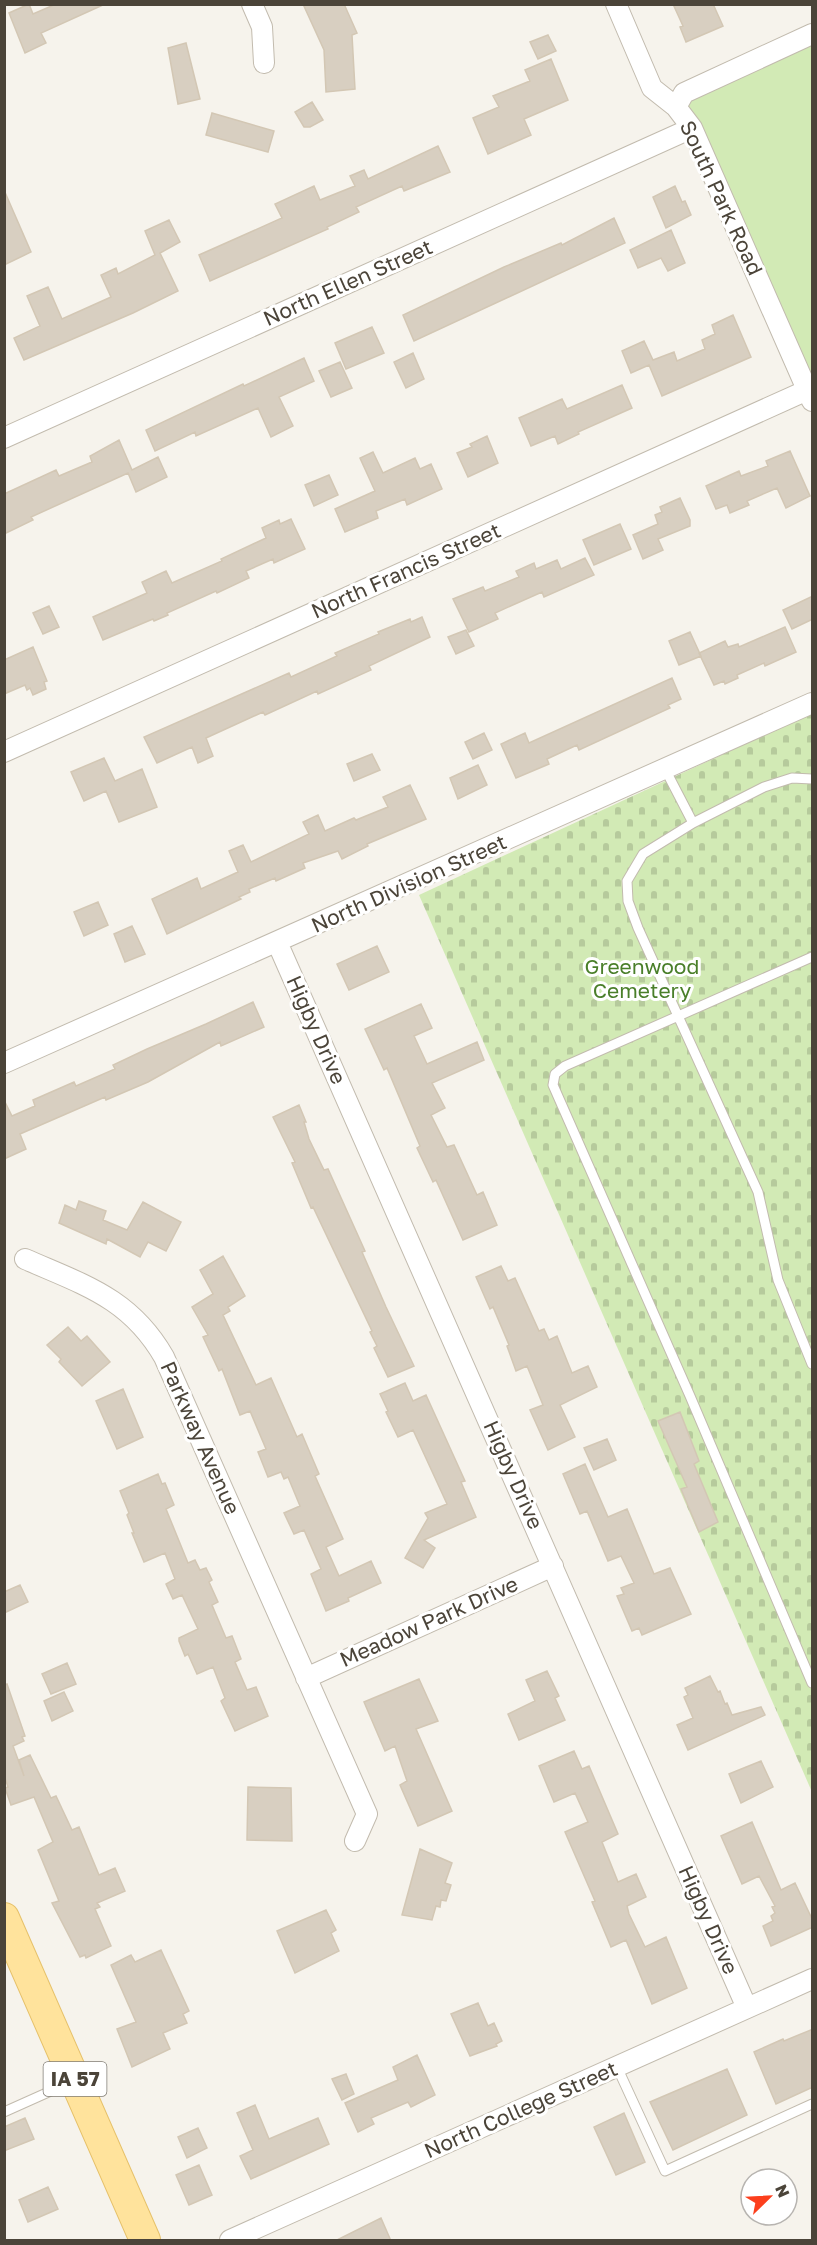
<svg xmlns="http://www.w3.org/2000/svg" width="817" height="2245" font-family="'Golos Text',sans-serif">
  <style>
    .grass { fill: #d2eab5 }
    .cemetery { fill: url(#cemetery-stones) }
    .building { fill: #d8cfc1; stroke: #d3c7b4; stroke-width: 1.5 }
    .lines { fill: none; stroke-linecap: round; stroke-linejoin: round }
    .lane-casing { stroke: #c2bbae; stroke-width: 11 }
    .street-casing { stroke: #c2bbae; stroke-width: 22 }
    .primary-casing { stroke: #e6c16a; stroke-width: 32 }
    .lane { stroke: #fff; stroke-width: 9 }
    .street { stroke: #fff; stroke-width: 20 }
    .primary { stroke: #ffe39c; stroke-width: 30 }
    .labels { text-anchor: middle; stroke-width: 6; stroke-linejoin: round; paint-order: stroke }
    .shield { fill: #fff; stroke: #817c74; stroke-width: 1.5 }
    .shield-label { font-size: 20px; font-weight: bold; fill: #4b4439 }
    .street-label { font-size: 21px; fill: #4b4439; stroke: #fff }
    .park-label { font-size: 21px; fill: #4a7f2a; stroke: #fff }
  </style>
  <defs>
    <pattern id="cemetery-stones" width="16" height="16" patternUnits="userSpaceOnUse" patternTransform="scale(1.5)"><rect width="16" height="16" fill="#d2eab5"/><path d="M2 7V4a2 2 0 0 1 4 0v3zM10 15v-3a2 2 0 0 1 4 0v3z" fill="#b6ca9c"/></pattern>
  </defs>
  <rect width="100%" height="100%" fill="#f6f3ec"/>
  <path class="grass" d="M812,34v354l-120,-260 -8,-35z"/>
  <path class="cemetery" d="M812,713v1079l-393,-897z"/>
  <path class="building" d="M29,4l4,10 23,-10h49l-64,29 5,10 -21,10 -16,-40z
    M303,4h41l13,29 -5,2 3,54 -29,3 -2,-42z
    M673,4h40l10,22 -37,16 -6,-15 3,-1z
    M548,35l8,16 -18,8 -8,-17z
    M186,43l14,56 -22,5 -10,-56z
    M551,59l17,41 -44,19 7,16 -43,19 -15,-36 26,-11 -6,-11 37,-15 -5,-11z
    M312,102l11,18 -13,7h-6l-9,-15z
    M212,113l62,18 -6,21 -62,-17z
    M438,146l12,26 -46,19 -2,-5 -46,21 3,5 -32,15 1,2 -118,52 -11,-26 83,-37 -7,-14 39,-18 6,14 35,-14 -5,-10 14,-6 4,9z
    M675,186l7,16 3,-1 6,14 -25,13 -13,-31z
    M4,190l27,62 -27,13z
    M614,218l11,25 -211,98 -11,-26 101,-48 57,-24 1,2z
    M169,220l11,22 -20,11 18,38 -45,22 -109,47 -10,-22 26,-12 -13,-30 21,-9 14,32 49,-22 -10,-22 15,-7 2,6 37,-19 -10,-24z
    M671,230l14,33 -17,8 -7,-13 -23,10 -8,-18z
    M733,315l18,42 -89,39 -13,-31 -18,8 -9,-22 22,-10 9,19 21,-8 3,9 28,-12 -3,-9 13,-6 -3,-9z
    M372,327l12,26 -38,16 -11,-26z
    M413,353l11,26 -18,9 -12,-26z
    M304,358l10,23 -35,16 14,29 -22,11 -13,-29 -62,28 -1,-4 -40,19 -9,-21 97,-46 1,2z
    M340,362l12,26 -21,9 -12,-26z
    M622,385l10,23 -54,24 1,2 -21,10 -3,-8 -24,10 -12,-28 43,-19 5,10z
    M487,436l11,27 -30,14 -11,-24 15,-6 -2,-3z
    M119,440l13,30 26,-13 9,20 -31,15 -8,-19 -97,44 2,3 -29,14v-40l52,-24 3,6 33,-14 -2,-6z
    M790,451l20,45 -24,12 -9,-20 -30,13 2,4 -19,8 -3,-8 -11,4 -10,-23 33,-15 2,5 27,-10 -2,-5z
    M373,452l10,21 32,-15 5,11 11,-5 11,25 -35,16 -2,-6 -29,12 2,7 -33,14 -10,-23 40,-18 -15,-33z
    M329,475l9,20 -24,11 -9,-21z
    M680,498l10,22v6l-32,13 5,11 -20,9 -10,-24 25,-11 -3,-9 7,-3 -2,-5z
    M291,519l14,30 -31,14 -1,-4 -27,12 3,7 -32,15 -1,-2 -49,22 1,2 -14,6 -1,-2 -50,21 -10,-23 54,-24 -5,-11 24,-11 6,12 50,-22 -1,-2 45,-21 -4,-10 17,-8 1,4z
    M620,524l11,25 -37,16 -11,-25z
    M585,558l9,17 -50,22 -2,-5 -47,21 3,6 -29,13 -16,-33 30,-12 2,4 34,-14 -3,-6 18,-8 2,6 21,-9 4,9z
    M813,596v23l-21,10 -9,-19z
    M49,606l10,21 -16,7 -10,-21z
    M422,617l8,20 -61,29 2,4 -53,24 -1,-3 -52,24 -2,-3 -57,26 7,18 -15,7 -6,-16 -35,16 -13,-26 145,-64 2,4 46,-21 -2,-3 44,-19 -1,-2 32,-13 1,3z
    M785,627l11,25 -31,14 -1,-3 -27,12 1,3 -13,6 -1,-3 -10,4 -15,-32 26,-12 3,6 10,-3 1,3z
    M466,630l8,16 -18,8 -8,-17z
    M690,632l11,24 -22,9 -10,-24z
    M33,647l14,34 -3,1 2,7 -13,6 -3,-7 -3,2 -2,-5 -21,9v-34z
    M672,678l9,21 -13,6 2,3 -91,42 -2,-5 -30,14 2,5 -33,14 -15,-34 24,-11 4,10z
    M484,733l8,17 -19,9 -8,-17z
    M372,754l8,16 -26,11 -7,-17z
    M104,758l11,23 27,-12 15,38 -38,15 -13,-31 -22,10 -13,-29z
    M478,765l9,20 -29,14 -8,-21z
    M410,785l16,34 -59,25 1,2 -26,13 -4,-8 -35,12 2,5 -29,13 -1,-3 -26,11 1,3 -11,5 2,2 -74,35 -15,-35 45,-21 4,11 37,-17 -9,-21 14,-6 8,17 58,-28 -6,-12 15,-7 7,16 29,-13 2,2 32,-13 -5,-10z
    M98,902l10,23 -24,11 -10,-24z
    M132,926l13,28 -20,8 -11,-28z
    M377,946l12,26 -40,18 -12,-26z
    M253,1002l11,25 -43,19 -1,-4 -72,40 -42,18 -1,-3 -85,37 6,15 -22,10v-59l8,16 23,-10 -2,-6 41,-18 2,4 39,-17 -2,-4 34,-16 59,-25z
    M421,1004l11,24 -18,8 13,28 50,-22 7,18 -52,23 13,25 -14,7 16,32 7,-2 23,50 6,-3 14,33 -34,15 -27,-60 -3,2 -16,-34 3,-2 -33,-78 -3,2 -19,-41z
    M299,1105l7,17h-2l5,17 15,31 4,-1 37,82 -3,1 24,55 28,59 -26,11 -14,-29 3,-2 -7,-14 2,-1 -59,-124 -2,1 -19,-45 3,-1 -22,-45z
    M79,1201l27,10 -3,9 24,10 16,-28 38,20 -15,29 -18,-9 -8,15 -33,-18 -1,5 -47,-21 6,-18 11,5z
    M223,1256l22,40 -17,11 2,4 -7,4 33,70 15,-7 26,59 5,-3 17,40 -4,2 28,63 -17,8 13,29 32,-15 10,22 -33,15 1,3 -23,10 -15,-37 10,-5 -17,-39 -10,4 -10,-21 16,-7 -12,-29 -4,2 -3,-7 -13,5 -10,-25 8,-3 -16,-38 -10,4 -18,-46 -3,2 -16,-34 5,-2 -16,-28 21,-13 -13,-24z
    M501,1266l7,15 7,-3 24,53 5,-2 5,11 8,-4 15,37 16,-7 9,21 -37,18 15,32 -27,13 -18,-40 13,-5 -16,-39 -11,5 -9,-25 2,-1 -16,-38 -3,2 -14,-32z
    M68,1327l13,14 6,-5 23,26 -28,24 -23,-24 2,-3 -14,-14z
    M405,1383l8,18 13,-6 39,86 -4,1 15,35 -52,23 11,8 -12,20 -18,-10 23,-40 -3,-5 22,-9 -34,-74 -15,7 -12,-25 2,-1 -8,-17z
    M123,1389l20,48 -26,12 -21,-48z
    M680,1412l19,49 -5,3 24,58 -19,10 -18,-43 6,-2 -29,-66z
    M607,1439l9,21 -22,10 -10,-22z
    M585,1464l23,53 19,-8 27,65 16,-6 21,46 -49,21 -3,-7 -7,3 -15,-35 7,-2 -3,-6 13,-5 -13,-27 -13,5 -21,-50 -7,3 -17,-40z
    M158,1474l4,10 3,-1 9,22 -8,4 22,54 7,-3 5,10 6,-2 6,12 -3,2 9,20 -6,3 14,33 6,-2 9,23 -6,3 12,28 9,-3 12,29 -33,15 -14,-30 4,-3 -12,-31 -16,7 -9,-20 -3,2 -6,-15v-3l19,-9 -16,-34 -9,4 -7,-15 9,-5 -10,-26 -21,9 -12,-29h2l-7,-18 2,-2 -9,-22z
    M20,1585l8,17 -24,11v-21z
    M67,1663l9,21 -25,10 -9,-20z
    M547,1671l12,25 -4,2 10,22 -46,20 -11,-26 27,-13 -9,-21z
    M710,1676l8,16 2,-1 5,13 2,-1 5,12 29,-8 4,8 -77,35 -11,-25 16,-7 -9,-21 4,-2 -3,-7z
    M419,1679l19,42 -22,8 36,82 -34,15 -18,-41 7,-4 -12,-35 -10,5 -21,-49z
    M7,1684l18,52 -3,1 2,4 -11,5 11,30 -5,-16 11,-5 21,43 5,-2 16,34 7,-3 20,48 16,-7 10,23 -28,12 3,4 -5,2 16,37 -25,12 -1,-3 -5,2 -28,-54 7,-2 -21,-51 15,-8 -19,-45 -23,8 -6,-17 3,-1 -4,-12v-90z
    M64,1692l9,19 -21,10 -8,-20z
    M574,1751l8,18 7,-3 29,68 -16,8 16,40 18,-8 10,23 -19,9 2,8 16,33 21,-10 21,51 -35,16 -26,-64 -15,7 -19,-45 3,-1 -30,-69 23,-10 -13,-29 -21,9 -15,-36z
    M761,1761l12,26 -32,16 -12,-29z
    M248,1787l43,1 1,53 -45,-1z
    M752,1822l29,68 14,-7 18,38v6l-42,19 -8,-20 10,-5 -2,-5 4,-3 -3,-6 3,-1 -16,-30 -17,8 -21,-48z
    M420,1849l32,14 -7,20 6,2 -5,16 -5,-1 -1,7 -4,-1 -4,14 -30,-5z
    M326,1910l10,20 -5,3 8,18 -44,22 -18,-42z
    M161,1950l28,61 -6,3 4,9 -24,10 7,16 -38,18 -15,-38 19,-7 -25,-57 20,-10 4,7z
    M478,2003l10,23 6,-3 8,18 -6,3 1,2 -27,10 -19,-42z
    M813,2029v58l-37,17 -22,-52 29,-13 1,2z
    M417,2055l18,40 -24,12 -3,-5 -37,16 3,6 -16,8 -13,-29 53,-23 -5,-13z
    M727,2069l20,46 -74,35 -23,-48z
    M346,2074l8,20 -12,6 -10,-21z
    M255,2105l14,34 49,-21 11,26 -78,35 -11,-23 13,-6 -16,-37z
    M624,2113l21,49 -29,13 -22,-48z
    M25,2118l9,21 -30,12v-24z
    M198,2128l9,20 -20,10 -9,-21z
    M199,2165l13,30 -23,10 -13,-30z
    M48,2187l10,22 -30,13 -9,-22z
    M381,2218l10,23h-56z"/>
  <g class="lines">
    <g class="lane-casing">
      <path id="lane" d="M665,769l28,54
        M812,779l-20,-1 -28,9 -71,36 -50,31 -16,27 1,20 10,27 120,264 20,88 34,84
        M812,957l-247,109 -10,8 -2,11 137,311 122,287
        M617,2067l48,104 147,-67
        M4,2112l67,-30"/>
    </g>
    <g class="street-casing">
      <path id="street" d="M252,4l10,23 2,36
        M616,4l36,84 24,19 16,21 120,273
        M676,107l8,-14 128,-59
        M4,438l688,-310
        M4,752l808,-364
        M277,942l470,1066
        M4,1063l808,-360
        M25,1259c59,26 105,39 139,98l203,457 -12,27
        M306,1678l247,-112
        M230,2240l582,-261"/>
    </g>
    <g class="primary-casing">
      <path id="primary" d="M4,1918l141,322"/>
    </g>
    <use href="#lane" class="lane"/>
    <use href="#street" class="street"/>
    <use href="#primary" class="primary"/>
  </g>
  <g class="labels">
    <rect class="shield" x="43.5" y="2062" width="63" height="34" rx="4.5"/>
    <g class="shield-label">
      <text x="75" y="2086">IA 57</text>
    </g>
    <g class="street-label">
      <text transform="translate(721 198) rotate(65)" y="7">South Park Road</text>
      <text transform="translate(348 283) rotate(-24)" y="7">North Ellen Street</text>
      <text transform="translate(406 571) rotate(-24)" y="7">North Francis Street</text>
      <text transform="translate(409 884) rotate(-24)" y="7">North Division Street</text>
      <text transform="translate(316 1030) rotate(66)" y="7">Higby Drive</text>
      <text transform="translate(200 1438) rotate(66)" y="7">Parkway Avenue</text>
      <text transform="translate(513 1475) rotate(66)" y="7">Higby Drive</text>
      <text transform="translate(429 1622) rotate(-24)" y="7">Meadow Park Drive</text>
      <text transform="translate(708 1920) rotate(66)" y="7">Higby Drive</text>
      <text transform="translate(521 2110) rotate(-24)" y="7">North College Street</text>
    </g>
    <g class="park-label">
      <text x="642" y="974">Greenwood<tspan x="642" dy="24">Cemetery</tspan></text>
    </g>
  </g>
  <rect width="817" height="2245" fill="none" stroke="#4b4439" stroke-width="12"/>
  <g transform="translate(769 2197) rotate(66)"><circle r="28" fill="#ffffff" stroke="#b7b4b0" stroke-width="1.5"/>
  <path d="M0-4.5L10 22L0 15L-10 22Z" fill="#fc3f1d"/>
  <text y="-9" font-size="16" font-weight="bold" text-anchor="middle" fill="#4b4439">N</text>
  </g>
</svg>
